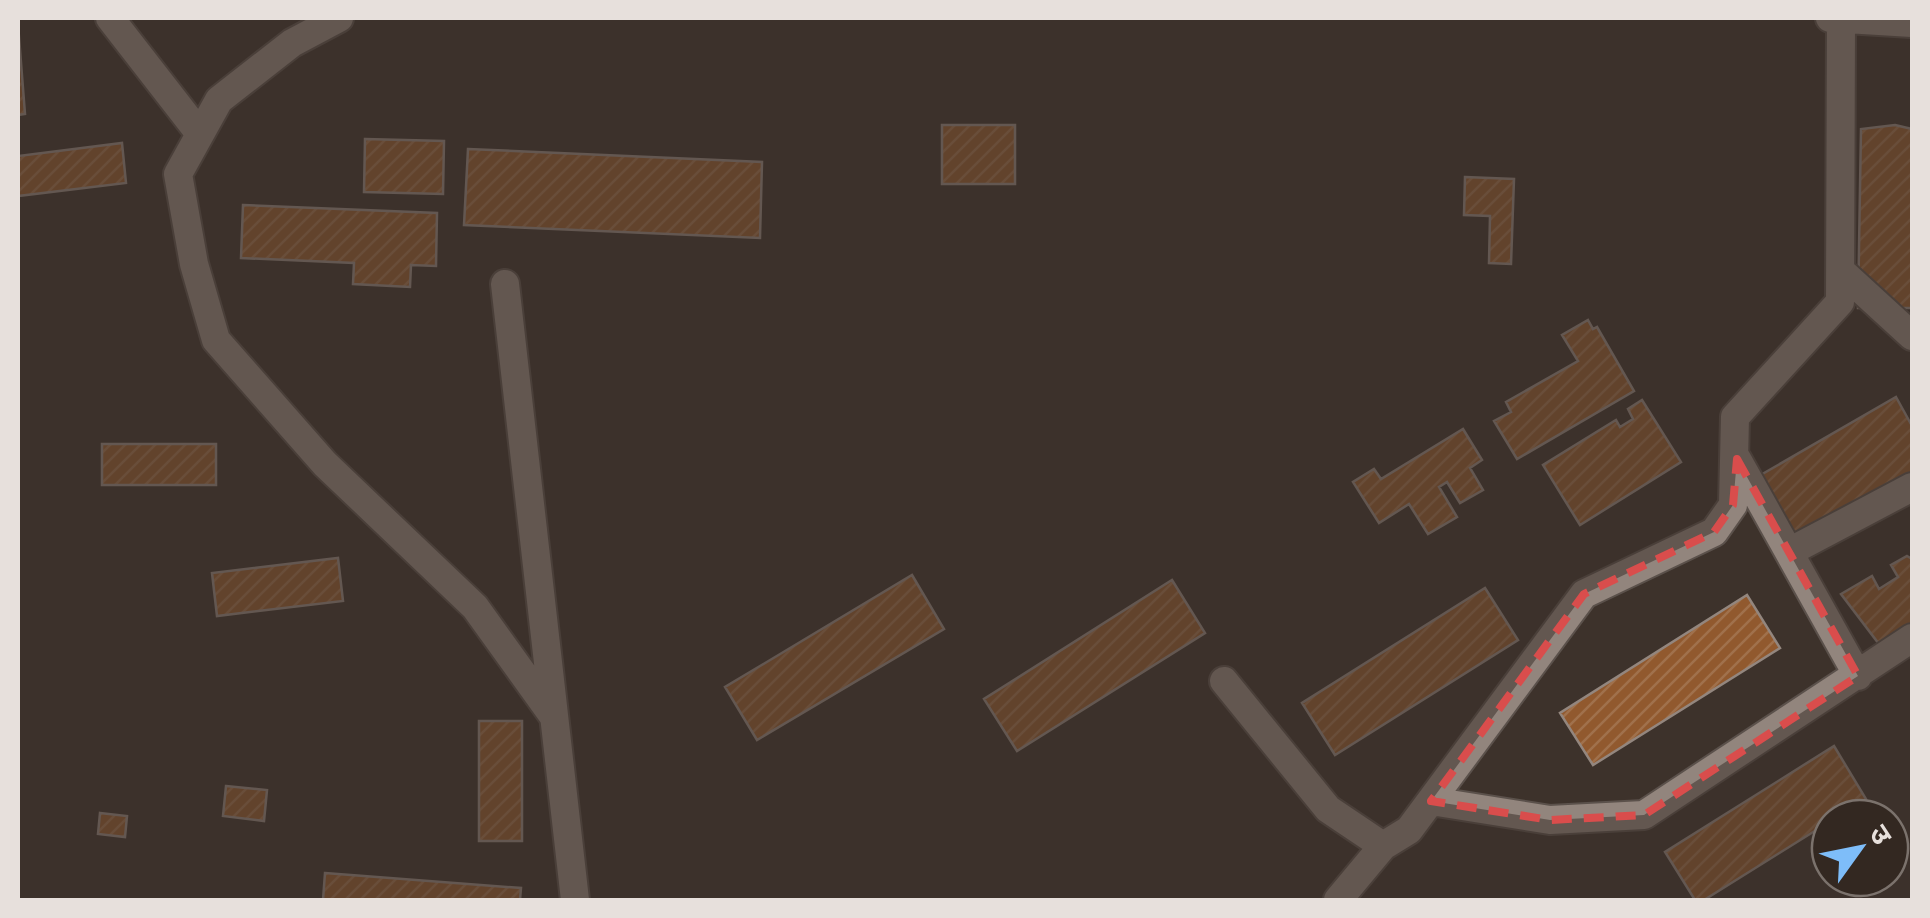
<svg xmlns="http://www.w3.org/2000/svg" width="1930" height="918" font-family="Arial,'Noto Sans Devanagari',sans-serif">
  <style>
    .building { fill: url(#building-hatch); stroke: #93867e; stroke-width: 2.5 }
    .lines { fill: none; stroke-linecap: round; stroke-linejoin: round }
    .minor-casing { stroke: #5b514b; stroke-width: 32 }
    .minor { stroke: #92857d; stroke-width: 28 }
    .marked { fill: none; stroke: #d94d4c; stroke-width: 8; stroke-dasharray: 20 12; stroke-linejoin: round }
  </style>
  <defs>
    <pattern id="building-hatch" width="6" height="6" patternUnits="userSpaceOnUse" patternTransform="scale(2.5)"><rect width="6" height="6" fill="#91592e"/><path d="M-1 1l2-2M0 6l6-6M5 7l2-2" fill="none" stroke="#a0714c"/></pattern>
  </defs>
  <rect width="100%" height="100%" fill="#3d322b"/>
  <path class="building" d="M18,24l7,90 -7,1z
    M942,125h73v59h-73z
    M1895,125l17,4v179h-54l3,-179z
    M365,139l79,2 -1,53 -79,-2z
    M122,143l4,40 -108,13v-40z
    M468,149l294,13 -2,76 -296,-13z
    M1465,177l49,2 -3,85 -22,-1 1,-47 -26,-1z
    M243,205l194,8 -1,53 -25,-1 -1,22 -57,-3 1,-21 -113,-5z
    M1588,320l5,9 4,-2 37,64 -117,68 -23,-38 17,-9 -5,-10 72,-41 -16,-26z
    M1896,397l16,29v54l-127,73 -40,-69z
    M1642,400l39,62 -101,63 -37,-60 73,-45 4,7 13,-8 -5,-10z
    M1463,429l19,31 -12,8 13,22 -23,13 -13,-21 -8,5 18,30 -29,17 -19,-30 -30,19 -26,-41 21,-13 7,10z
    M102,444h114v41h-114z
    M1907,556l5,3v66l-33,19 -38,-50 31,-18 7,13 19,-12 -7,-12z
    M338,558l5,43 -126,15 -5,-43z
    M912,575l32,54 -187,111 -32,-53z
    M1172,580l33,53 -188,118 -33,-52z
    M1485,588l33,52 -183,115 -33,-52z
    M1747,595l33,53 -187,117 -33,-52z
    M479,721h43v120h-43z
    M1834,746l32,53 -162,101h-9l-30,-48z
    M226,786l41,4 -3,31 -41,-5z
    M100,813l27,3 -2,21 -27,-3z
    M325,873l196,15 -1,12h-197z"/>
  <g class="lines">
    <g class="minor-casing">
      <path id="minor" d="M110,18l90,116
        M339,18l-47,25 -73,57 -41,74 16,90 22,76 109,124 150,143 79,110
        M1830,18l82,5
        M1841,271l71,65
        M505,284l70,616
        M1737,459l121,217
        M1789,552l123,-65
        M1224,681l104,128 55,37 26,-16 175,-236 130,-62 19,-27 2,-88 105,-115 1,-281
        M1431,801l119,19 94,-5 268,-177
        M1338,900l45,-54"/>
    </g>
    <use href="#minor" class="minor"/>
  </g>
  <path d="M0 0H1930V918H0ZM1737,459l121,217 -214,139 -94,5 -119,-19 153,-207 130,-62 19,-27z" fill="#3d322b" fill-opacity=".55" fill-rule="evenodd"/>
  <path class="marked" d="M1737,459l121,217 -214,139 -94,5 -119,-19 153,-207 130,-62 19,-27z"/>
  <rect width="1930" height="918" fill="none" stroke="#e7e0dc" stroke-width="40"/>
  <g transform="translate(1860 848) rotate(57)"><circle r="48" fill="#332821" stroke="#7b726c" stroke-width="2.5"/>
  <path d="M0-8L18 38L0 25L-18 38Z" fill="#7ebdf9"/>
  <text y="-15" font-size="28" font-weight="bold" text-anchor="middle" fill="#e7e0dc">उ</text>
  </g>
</svg>
